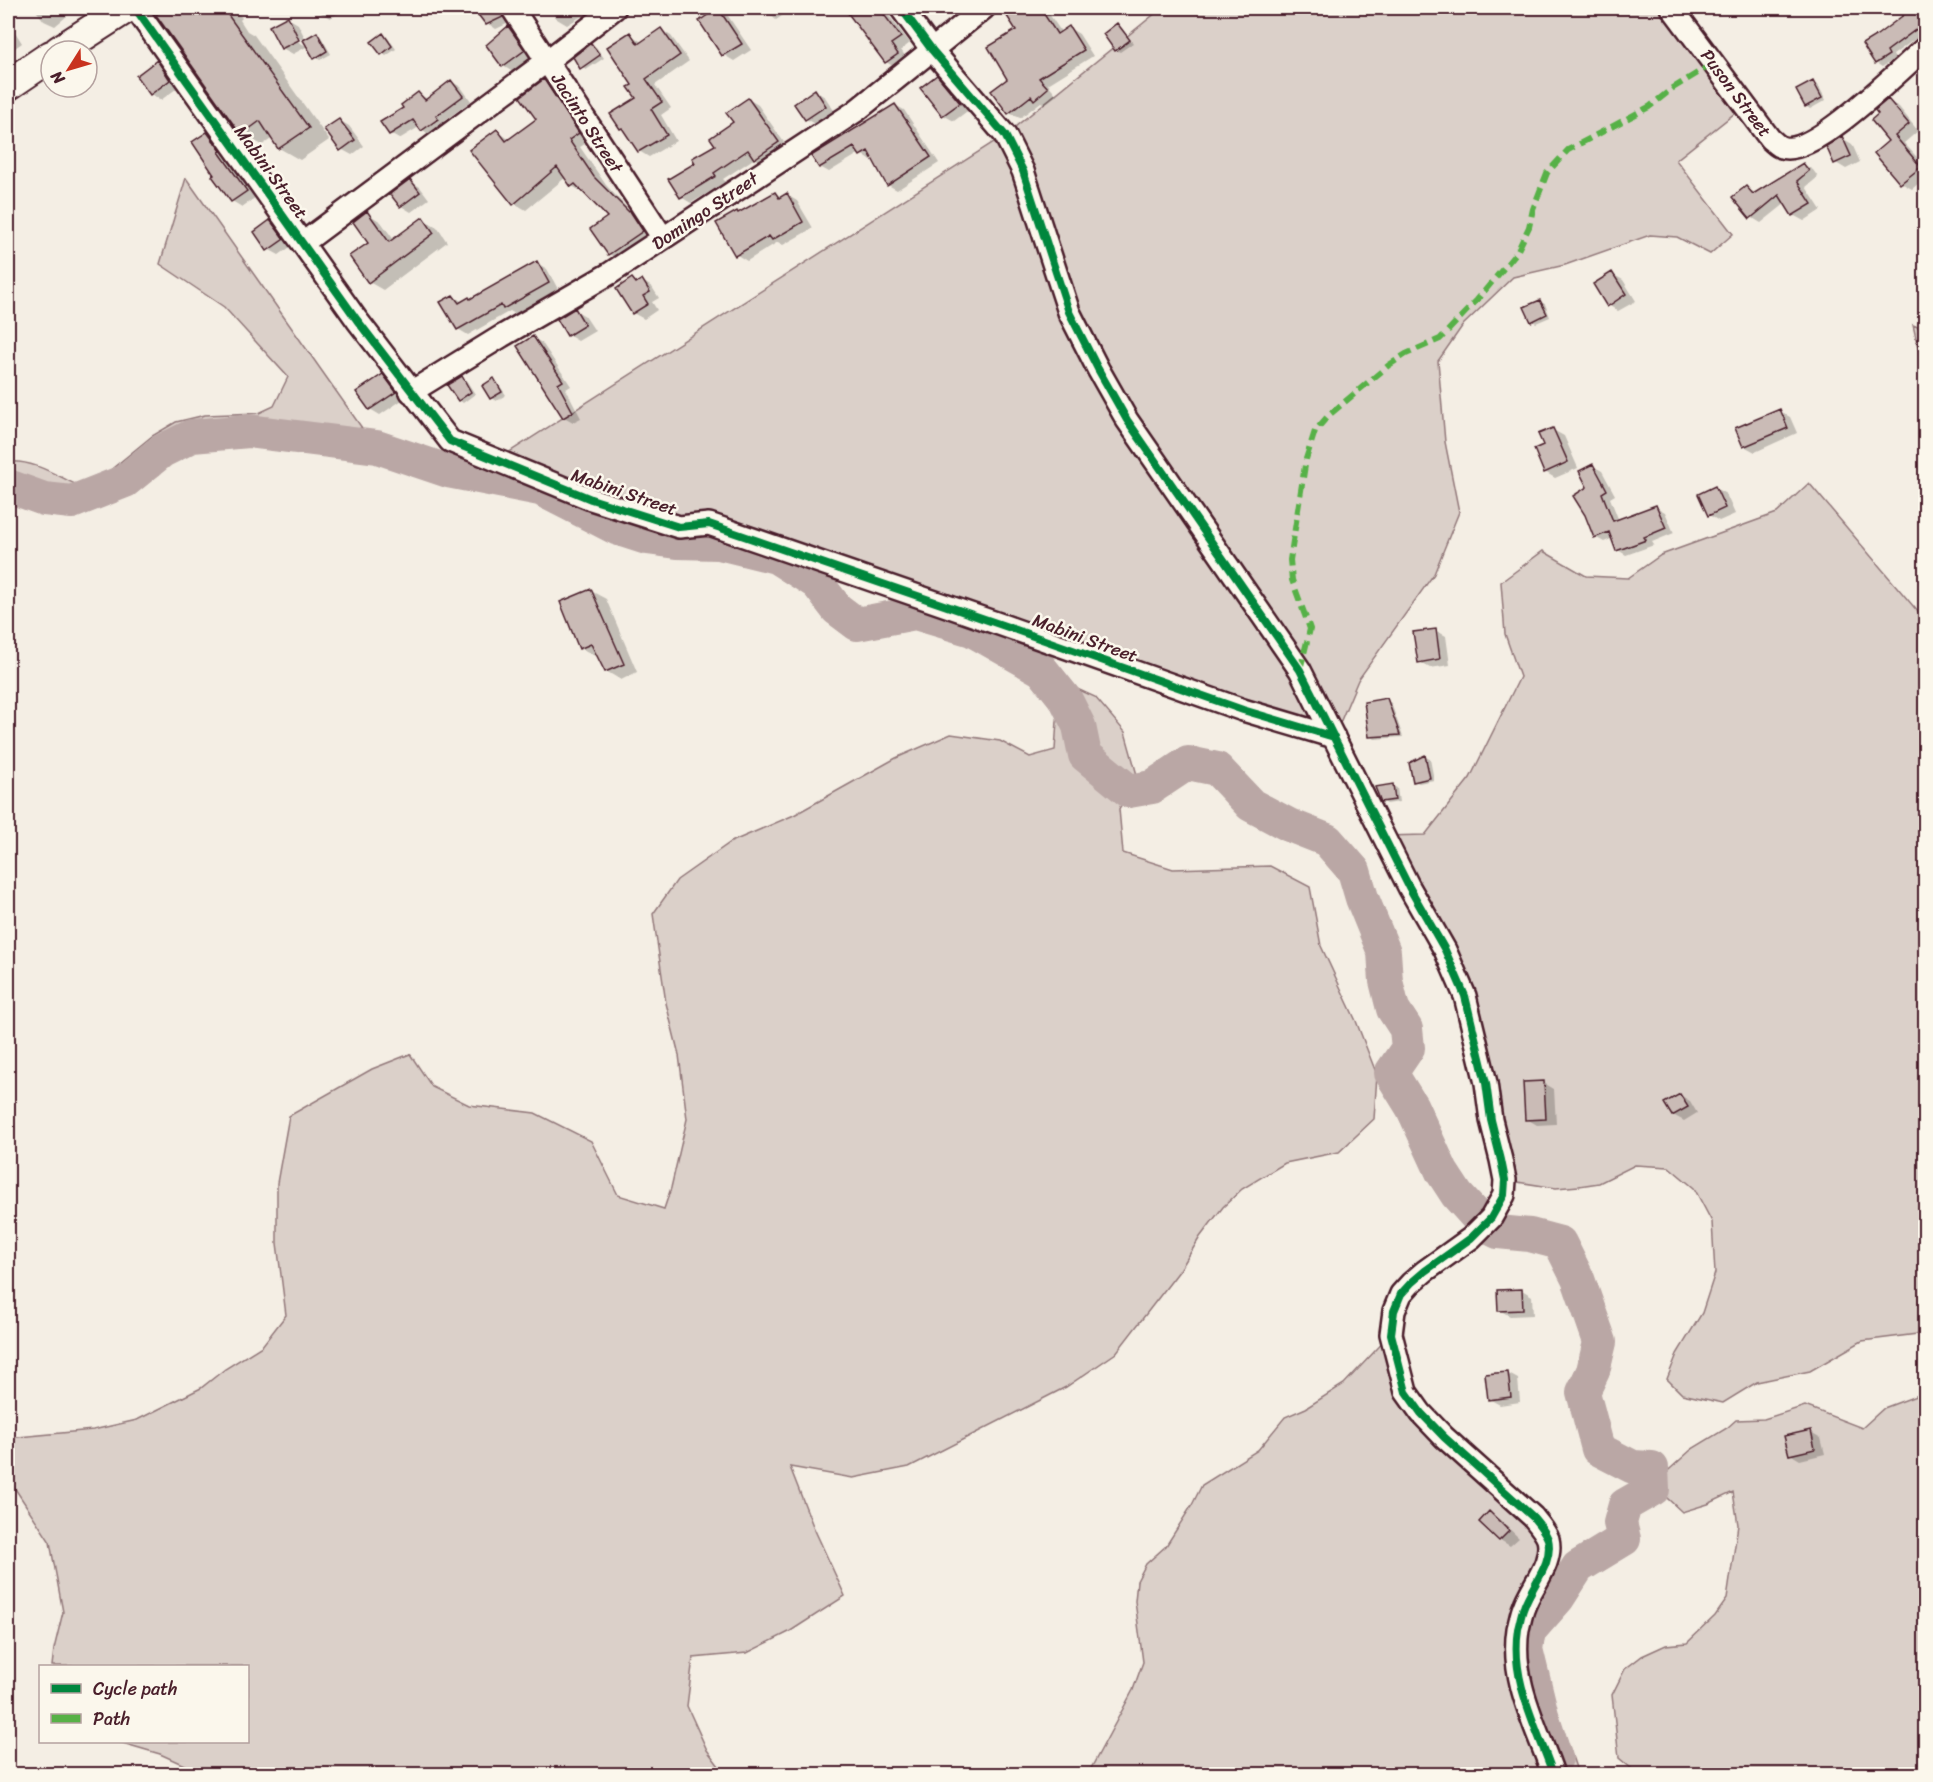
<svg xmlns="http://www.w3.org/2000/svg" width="1933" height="1782" font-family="Sriracha,sans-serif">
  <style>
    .green { fill: #dbd0c9; stroke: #92787a; stroke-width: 1.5 }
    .shadow { fill: #0003; fill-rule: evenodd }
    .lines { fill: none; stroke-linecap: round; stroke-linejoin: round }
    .river { stroke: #baa7a5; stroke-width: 34 }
    .building { fill: #cabbb6; stroke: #4a1f2b; stroke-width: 1.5 }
    .minor-casing { stroke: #4a1f2b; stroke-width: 26 }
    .secondary-casing { stroke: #4a1f2b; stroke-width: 34 }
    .minor { stroke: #fbf7ec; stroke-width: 21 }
    .secondary { stroke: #fbf7ec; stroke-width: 30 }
    .quiet { stroke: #57b146; stroke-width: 6; stroke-dasharray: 12 6; stroke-linecap: butt }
    .cycleway-casing { stroke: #fbf7ec; stroke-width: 11 }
    .cycleway { stroke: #00873e; stroke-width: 8 }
    .labels { text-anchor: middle; stroke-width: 5; stroke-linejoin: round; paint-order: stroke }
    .street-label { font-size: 18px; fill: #4a1f2b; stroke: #fbf7ec }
  </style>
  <rect width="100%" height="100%" fill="#f4eee4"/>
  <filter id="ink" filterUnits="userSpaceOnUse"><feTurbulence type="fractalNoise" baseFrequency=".0167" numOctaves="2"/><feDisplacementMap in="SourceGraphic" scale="12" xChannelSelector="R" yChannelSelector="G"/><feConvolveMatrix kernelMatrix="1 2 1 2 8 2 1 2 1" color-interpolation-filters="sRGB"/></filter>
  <g filter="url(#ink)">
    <path class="green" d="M1162,8h508l75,97 -69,55 57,74 -23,20 -33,-17 -27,-2 -85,30 -52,12 -50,48 -25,36 7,81 14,70 -25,62 -76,106 -24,57 -625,-213 -30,3 -182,-67 508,-325z
      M186,178l176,250 -54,11 -52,-1 -37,4 -33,8 -40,26 -26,23 -31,12 -31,-3 -50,-12v-34c23,-3 48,13 69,23l26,-9 49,-40 24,-14 29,-7 54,-2 15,-7 14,-29 -64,-70 -64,-43z
      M1913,325l12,5v48z
      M1809,483l116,137v713l-63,8 -52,30 -53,11 -34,21 -41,-9 -15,-15 10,-25 25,-41 13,-40 -3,-51 -18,-34 -25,-21 -34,-2 -36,18 -20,3 -23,2 -51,-8 -32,-158 -89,-186 41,-1 45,-57 50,-101 -15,-43 -4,-52 42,-31 43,25 42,2 33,-23 116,-42z
      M1064,683l31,14 30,35 12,43 -18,34 4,44 50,16 97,-3 40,21 11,59 35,75 21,54 -3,44 -35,33 -54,11 -43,26 -19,18 -23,30 -20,33 -64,83 -50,34 -157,80 -56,11 -63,-11 23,59 32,70 -56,36 -42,21 -54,5 -6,48 20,44 18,24h-521l-44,-20 -41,-12h129v-76h-196l2,-17 9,-37 -13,-70 -36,-55 -6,-6v-43l85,-8 44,-10 64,-32 24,-19 37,-23 24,-31 -9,-72v-60l12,-67 83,-47 38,-15 22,33 37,18 66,8 56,28 27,54 46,14 7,-21 16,-69 -8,-64 -13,-52 -13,-89 24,-34 54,-38 63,-27 102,-57 55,-24 49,7 30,16 25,-7 2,-29z
      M1391,1334l15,58 127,125 14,44 32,13 -18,12 -17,21 -6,23 13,63 27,81h-490l45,-84 10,-28 -8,-61 2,-20 9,-17 20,-18 26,-41 10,-20 56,-35 27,-33 21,-9 38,-24z
      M1921,1394l4,3v377h-287l-19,-16 -7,-63 13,-26 17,-13 24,-11 21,-2 28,-27 12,-17 11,-74 -5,-33 -25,12 -26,8 -15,-14 -7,-20 32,-29 35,-21 9,-8 28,-1 41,-13 57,22 22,-20z"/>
    <path class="shadow" d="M34,8h36l3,3 -18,15 -11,-5z
      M169,8h65l8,10 -2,2 7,11 7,4 75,105 -29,20 -21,-12 -6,-10 -11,7 -20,-12 -84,-118z
      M318,8h31l-19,10 -9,-5z
      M469,8h32l10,14 -15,7 -22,-15z
      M550,8h45l-28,17 -10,-6z
      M763,8h19l4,5 -10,7z
      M846,8h37l27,35 -9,7 7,10 -12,8 -10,-6z
      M931,8h18l-8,5z
      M1017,8h28l17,25 7,-5 10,6 14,22 -45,28 9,11 -12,9 -4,-2 -21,16 -11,-5v-34l9,-49 -10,-16z
      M1915,8h11v23l-33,24 2,4 -13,8 -6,-4 30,-46z
      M718,10l10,6 23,34 -17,11 -10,-6 -23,-34z
      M288,18l10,6 8,16 11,-6 4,3 10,17 -11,6 -5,-3 -7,-11 -15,8 -11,-6zM294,35l12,7v4l-14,-8z
      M8,21l14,22 -14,10z
      M1118,25l4,3 11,15 -13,9 -4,-2z
      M509,28l10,6 15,23 -21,15 -10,-6z
      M661,30l10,6 18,25 -34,24 16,23 -10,7 15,26 -27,16 -10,-6 -13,-20 -5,-3 17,-30 -4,-13 -4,-51 13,9z
      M383,35l5,3 8,11 -10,7 -4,-3z
      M591,45l5,2 8,11 -18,12 -5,-3z
      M157,62l10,6 13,18 -19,14 -10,-6z
      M937,77l10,6 23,26 -16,12 -11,-6 -21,-27z
      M544,81l12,7 34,53 -10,6 26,38 48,53 -33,23 -12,-7v-37l-25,-24 -12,-7 -6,-9 -40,33 -12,-7 -17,-72 13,9 28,-20z
      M452,82l9,5 10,14 -27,20 2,3 -15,12 -12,-9 -20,12 -9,-5 16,-26 12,-14 10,5z
      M1813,83l5,2 8,15 -16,9 -4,-3z
      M815,91l10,6 10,15 -19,13 -10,-6z
      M748,99l10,6 30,43 -23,16 -10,-6 -32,21 3,3 -35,21 -10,-6 16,-34 20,-18 18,-22z
      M1888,101l11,6 19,24 -14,12 22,24v10l-14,12 -11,-6 -11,-42z
      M895,105l9,5 35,53 -42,27 -9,-5 -15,-27 -3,2 -10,-7 -31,19 -9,-5z
      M339,120l10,6 15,20 -12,9 -11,-6z
      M208,134l10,6 12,17 -2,1 28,39 -14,10 -10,-6z
      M1842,138l10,6 8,18 -14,7 -10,-6z
      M8,156l6,10 -6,4z
      M1803,164l10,6 5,7 -12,10 15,23 -17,11 -11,-6 -7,-12 -25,20 -10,-6 -5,-29 11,6z
      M410,181l10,6 9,12 -18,13 -10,-6z
      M775,193l7,4 5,-2 10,6 16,27 -30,17 -5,-3 -31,19 -10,-6 2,-41z
      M367,213l14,9 13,18 29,-21 14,8 10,15 -64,48 -14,-8 1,-39z
      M271,222l10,6 12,17 -14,10 -11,-6z
      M537,263l10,6 11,20 -43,25 -5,-3 -42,24 -10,-6 -5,-33 10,6 8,-2z
      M1612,274l11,6 13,21 -18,10 -10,-6z
      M632,280l6,3 4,-2 10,6 7,11 -7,4 5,8 -13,9 -11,-6z
      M1540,302l5,2 5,13 -14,6 -4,-3z
      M575,310l10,6 10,15 -17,10 -10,-6z
      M533,338l9,5 29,43 -5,3 15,29 -8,4 -9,-5z
      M383,376l10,6 12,16 -25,17 -10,-6z
      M462,378l4,2 9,14 -12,9 -4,-3z
      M494,380l4,3 8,12 -10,6 -5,-3z
      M1779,411l11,6 7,16 -42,19 -11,-6z
      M1553,430l11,6 14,32 -23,10 -10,-6v-26z
      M1593,466l9,5 13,24 -5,3 9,23 37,-14 9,5 9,21 -22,9 2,3 -28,10 -8,-5 -5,-12 -9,4 -9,-5z
      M1715,488l11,6 9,20 -16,7 -10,-6z
      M591,591l15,8 31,73 -16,8 -15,-9 -8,-16 -3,1 -14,-8z
      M1435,630l11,6 4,29 -20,3 -11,-6z
      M1386,700l5,3 12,34 -28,2 -4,-3z
      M1425,757l5,2 4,21 -15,3 -4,-2z
      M1392,786l5,2 2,14 -12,2 -5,-3z
      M1544,1083l10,6 2,35 -19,1 -10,-6z
      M1680,1095l10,6 7,12 -13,8 -11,-6z
      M1522,1290l10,6 1,19 -23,1 -11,-6z
      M1507,1373l11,6 2,23 -20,3 -11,-6z
      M1811,1432l10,6 4,16 -25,6 -10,-6z
      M1489,1513l10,6 20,19 -9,8 -10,-6 -19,-18z"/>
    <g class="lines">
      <path class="river" d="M8,486l36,13 28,3 53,-21 37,-30 30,-15 57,-5 128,16 71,24 92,18 76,39 31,10 30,4 42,1 57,14 41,26 20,26 20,15 58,-11 57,17 70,40 24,30 13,26 6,29 44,36 23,-4 36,-24 29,6 34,36 38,20 38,15 27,31 8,27 22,54 2,29 7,28 13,20 2,19 -17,25 21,34 30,65 15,23 27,30 14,7 32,3 30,8 18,36 22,63 -7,29 -10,21 15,57 35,18 19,1 1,21 -28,16 -5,18 4,16 -46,28 -20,31 -29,33 -3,18 16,66 14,43"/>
    </g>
    <path class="building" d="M166,8h57l86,120 -31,21 -18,-28 -19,14 -85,-120z
      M473,8h26l4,9 -17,8z
      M718,8l24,36 -20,12 -23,-35z
      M844,8h35l22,29 -10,7 7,10 -13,9z
      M1014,8h26l17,26 12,-8 15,24 -45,28 9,10 -14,12 -3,-4 -23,18 -17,-23 16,-12 -19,-32 28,-17 -11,-17z
      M1913,8h13v14l-39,29 2,4 -14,9 -13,-20 15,-9z
      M288,16l11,24 -18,9 -12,-23z
      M1117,23l13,17 -15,11 -12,-17z
      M508,26l17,24 -23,17 -16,-22z
      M661,28l19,27 -34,24 16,23 -11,7 16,26 -29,17 -16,-24 -2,1 -10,-15 26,-16 -8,-11 4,-2 -25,-38 23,-15 8,12z
      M317,32l10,19 -13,8 -11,-19z
      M383,33l9,13 -11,9 -10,-13z
      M591,43l9,12 -20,14 -7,-12z
      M157,60l13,20 -20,15 -14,-19z
      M937,75l23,28 -18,13 -22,-28z
      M544,79l35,54 -10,7 25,37 35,35 1,-1 13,20 -35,24 -18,-26 17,-12 -32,-33 -4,3 -14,-20 -44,38 -44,-55 28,-21 9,12 30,-22 -16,-22z
      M451,80l12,16 -27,20 2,3 -17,12 -8,-11 -24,15 -9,-13 23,-14 -2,-3 17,-13 7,8z
      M1813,81l9,17 -17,9 -9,-17z
      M815,89l11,17 -21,14 -11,-16z
      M748,98l31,44 -25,17 -6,-9 -34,23 2,3 -36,22 -12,-19 27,-16 -3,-5 23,-13 -5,-7 23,-16 -7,-9z
      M1888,99l21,25 -14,12 26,31 -21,17 -26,-31 14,-12 -17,-21 7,-6 -3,-4z
      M895,104l36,53 -44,29 -19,-35 -8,5 -6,-9 -35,21 -8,-12z
      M339,119l16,21 -15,11 -16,-22z
      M207,132l14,19 -2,1 28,39 -16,11 -19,-26 2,-1 -22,-33z
      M1842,136l9,20 -17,8 -8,-18z
      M1803,163l6,8 -12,10 15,23 -20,12 -13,-21 -29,24 -18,-22 14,-11 7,8z
      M410,179l10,13 -20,15 -10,-13z
      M775,192l4,6 8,-5 16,29 -31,18 -3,-4 -34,20 -19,-33 21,-12 1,2z
      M367,211l22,31 34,-25 11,16 -66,50 -19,-27 19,-13 -15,-21z
      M270,220l14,19 -17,12 -13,-19z
      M537,261l12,22 -46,26 -2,-4 -44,25 -17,-28 13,-7 6,8 10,-6 1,2z
      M1612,272l14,22 -19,13 -14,-23z
      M632,278l4,5 6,-4 8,13 -7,4 5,8 -16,10 -16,-25z
      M1540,300l7,14 -16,8 -7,-15z
      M575,308l10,17 -18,11 -10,-17z
      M533,336l30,45 -5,3 15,28 -10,6 -46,-72z
      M383,374l13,18 -27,18 -13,-18z
      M462,376l9,16 -13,9 -11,-16z
      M494,378l8,14 -12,7 -8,-13z
      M1780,409l8,19 -45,19 -8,-19z
      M1553,428l15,34 -24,11 -10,-24 9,-4 -5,-11z
      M1593,464l14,26 -5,3 11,28 43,-16 10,23 -22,9 2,3 -30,11 -7,-19 -15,6 -9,-23 -12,-19 14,-9 -8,-16z
      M1715,486l10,22 -17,8 -10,-22z
      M591,589l33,75 -19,8 -14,-28 -12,5 -19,-47z
      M1436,629l4,30 -22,4 -5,-31z
      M1387,698l13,37 -31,2 -5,-35z
      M1425,755l5,23 -17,4 -4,-19z
      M1393,784l2,16 -14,2 -6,-15z
      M1544,1081l2,38 -21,1 -2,-38z
      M1680,1094l8,13 -16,9 -8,-13z
      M1522,1289l1,21 -25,1 -1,-21z
      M1508,1372l3,25 -23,3 -3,-26z
      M1811,1430l4,19 -26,6 -5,-19z
      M1489,1511l20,20 -10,10 -20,-19z"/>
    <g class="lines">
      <g class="minor-casing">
        <path id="minor" d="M135,8l222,312 93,121 141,58 88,28 30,-3 293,101 241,85 91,27
          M512,8l151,230
          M901,8l31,42 73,85 18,36 46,141 29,57 29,51 173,250 109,217 36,63 20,46 21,87 5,37 10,40 4,20 -1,15 -13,23 -20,20 -46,33 -14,12 -10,11 -7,17 -3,23 15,58 15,21 23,24 89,80c5,6 12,14 15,22 6,24 -17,47 -24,68 -3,7 -4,15 -6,22 -8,52 19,98 35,145
          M1672,8l98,131c3,2 7,7 11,8 31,12 122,-80 145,-100
          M303,243l244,-182 68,-53
          M411,392l91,-56 107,-62 247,-163 128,-103"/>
      </g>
      <g class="secondary-casing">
        <path id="secondary" d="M59,51l67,-43
          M8,85l43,-29"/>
      </g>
      <use href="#minor" class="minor"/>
      <use href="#secondary" class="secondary"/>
      <path class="quiet" d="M1300,670l10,-41 -18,-49 -2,-20 16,-101 9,-28 14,-16 60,-50 17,-11 34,-15 37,-39 40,-48 12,-25 4,-18 14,-36 21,-23 81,-43 24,-19 41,-25"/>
      <g class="cycleway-casing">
        <path id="cycleway" d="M135,8l222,312 93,121 141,58 88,28 30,-3 293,101 241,85 91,27
          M901,8l31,42 73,85 18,36 46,141 29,57 29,51 173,250 109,217 36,63 20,46 21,87 5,37 10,40 4,20 -1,15 -13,23 -20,20 -46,33 -14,12 -10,11 -7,17 -3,23 15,58 15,21 23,24 89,80c5,6 12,14 15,22 6,24 -17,47 -24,68 -3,7 -4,15 -6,22 -8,52 19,98 35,145"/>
      </g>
      <use href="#cycleway" class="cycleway"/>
    </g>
  </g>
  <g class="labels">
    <g class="street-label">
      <text transform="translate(1736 93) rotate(53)" y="6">Puson Street</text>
      <text transform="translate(587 123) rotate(57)" y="6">Jacinto Street</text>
      <text transform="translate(271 172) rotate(54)" y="6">Mabini Street</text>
      <text transform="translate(705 211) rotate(-34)" y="6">Domingo Street</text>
      <text transform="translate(624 492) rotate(19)" y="6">Mabini Street</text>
      <text transform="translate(1085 638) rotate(20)" y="6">Mabini Street</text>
    </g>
  </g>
  <rect width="1933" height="1782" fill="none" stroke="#fbf7ec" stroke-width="30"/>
  <rect x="15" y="15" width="1903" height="1752" fill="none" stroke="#4a1f2b" stroke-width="2" filter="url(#ink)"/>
  <rect x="39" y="1665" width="210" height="78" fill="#fbf7ec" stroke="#b4a19f" stroke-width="1.5"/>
  <rect x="51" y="1684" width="30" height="9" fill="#00873e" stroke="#b4a19f" stroke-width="1.5"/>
  <text x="93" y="1695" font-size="18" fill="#4a1f2b">Cycle path</text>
  <rect x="51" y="1714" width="30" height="9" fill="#57b146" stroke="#b4a19f" stroke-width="1.5"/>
  <text x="93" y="1725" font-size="18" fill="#4a1f2b">Path</text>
  <g transform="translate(69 69) rotate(233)"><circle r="28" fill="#fbf7ec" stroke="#b4a19f" stroke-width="1.5"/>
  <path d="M0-4.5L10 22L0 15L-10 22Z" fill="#c8321e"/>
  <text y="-9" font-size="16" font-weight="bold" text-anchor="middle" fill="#4a1f2b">N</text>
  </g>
</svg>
